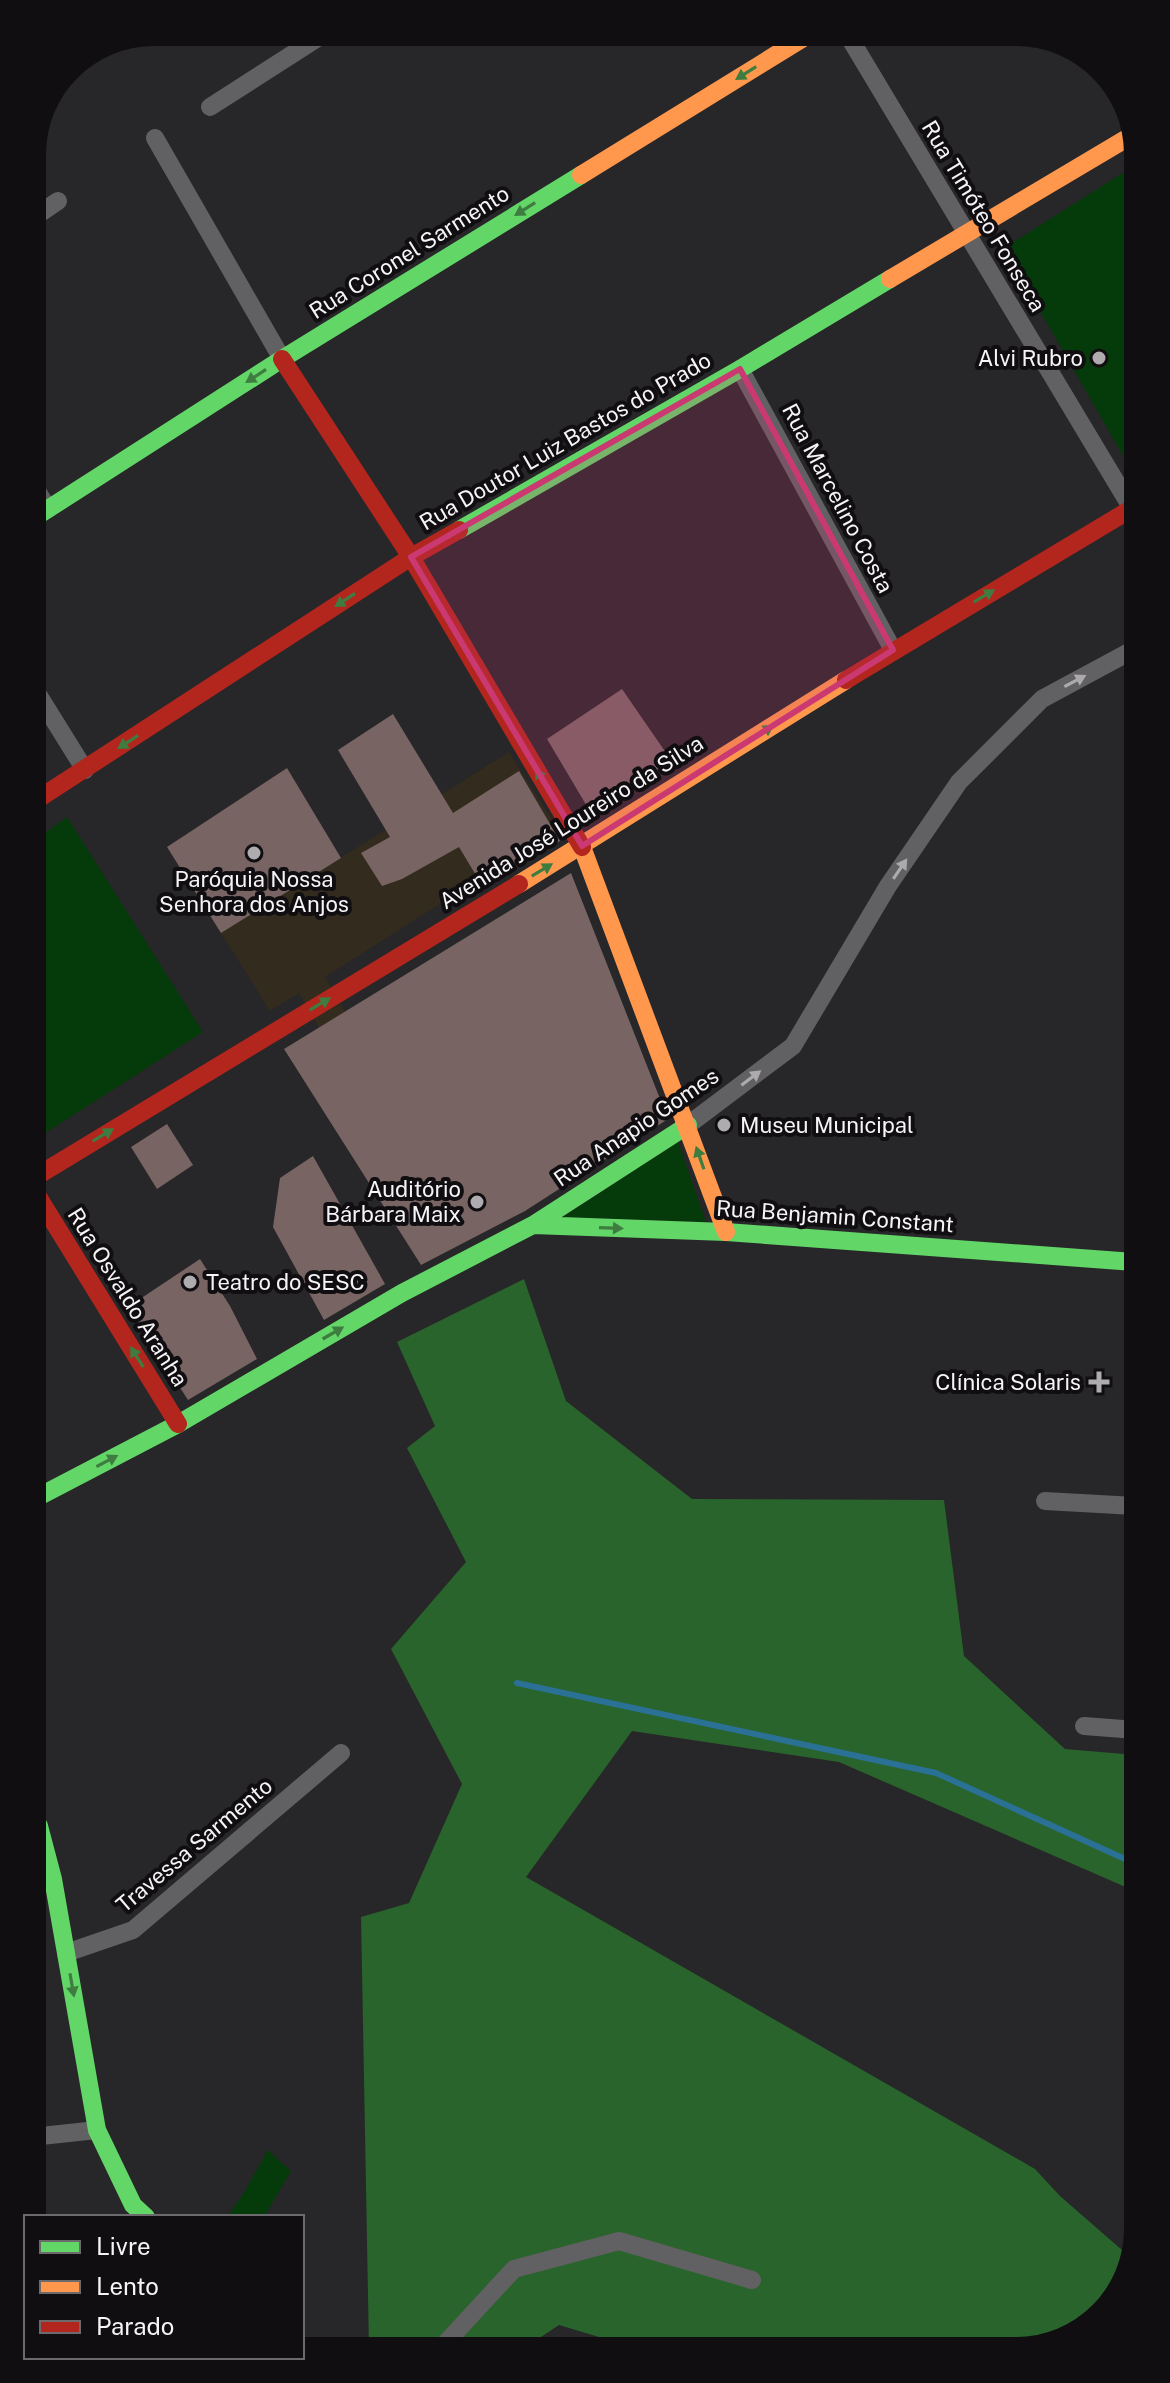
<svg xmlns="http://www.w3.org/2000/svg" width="1170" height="2383" font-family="'Public Sans',sans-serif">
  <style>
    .education { fill: #332b1e }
    .green { fill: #053b0b }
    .forest { fill: #29642c }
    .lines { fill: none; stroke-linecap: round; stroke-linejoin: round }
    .stream { stroke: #2a7195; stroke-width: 6 }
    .building { fill: #786563 }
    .street { stroke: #616062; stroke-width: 18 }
    .fast { stroke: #63d668; stroke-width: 18 }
    .slow { stroke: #ff974d; stroke-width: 18 }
    .jam { stroke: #b3261e; stroke-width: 18 }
    .oneway { fill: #3e7c40 }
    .oneway2 { fill: #acaaac }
    .marked { fill: #ca3972; fill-opacity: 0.2; stroke: #ca3972; stroke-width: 6; stroke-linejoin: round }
    .poi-dot { fill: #aeacaf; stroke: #100e10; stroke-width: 3 }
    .labels { text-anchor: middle; stroke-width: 8; stroke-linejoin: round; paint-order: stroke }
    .street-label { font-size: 22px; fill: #f6f4f7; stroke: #100e10 }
    .poi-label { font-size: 22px; fill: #f6f4f7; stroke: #100e10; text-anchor: end }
  </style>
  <rect width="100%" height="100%" fill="#272628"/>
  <path class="education" d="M509,752l49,77 -233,148 20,35 -26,16 -20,-35 -29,18 -49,-78z"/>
  <path class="green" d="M1129,169l1,299 -126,-220z
    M67,817l136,215 -167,107 -1,-299z
    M678,1142l28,80 -143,-5z
    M268,2150l23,21 -27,46h-37l16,-23z"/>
  <path class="forest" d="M524,1279l42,122 126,98 252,1 20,156 101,93 71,6 1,137 -298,-130 -207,-31 -106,146 509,292 25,27 70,61 -13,40 -55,45 -433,4 -70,-21 -33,22 -157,2 -8,-432 48,-14 53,-119 -71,-135 75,-87 -59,-114 28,-22 -38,-84z"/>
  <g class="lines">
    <path class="stream" d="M517,1683l419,90 200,91"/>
  </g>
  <path class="building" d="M622,689l51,74 -79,55 -47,-79z
    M393,714l60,99 66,-42 41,70 -77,46 -24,-40 -57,32 -20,7 -21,-33 29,-16 -52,-87z
    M287,768l54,90 -120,75 -54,-86z
    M571,873l97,246 -143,92 -104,54 -137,-216z
    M167,1124l26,41 -36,24 -26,-42z
    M313,1156l72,128 -61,36 -51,-93 7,-49z
    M200,1259l30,47 27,53 -69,41 -60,-93z"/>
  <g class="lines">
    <path class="street" d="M846,32l285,475
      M210,107l117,-75
      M155,138l127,221
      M33,218l25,-17
      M740,369l153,281
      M34,486l14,23
      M34,688l51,82
      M688,1125l105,-79 95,-160 71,-104 83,-83 89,-48
      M1045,1501l90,5
      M1084,1726l52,4
      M66,1953l67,-23 208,-177
      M41,2136l56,-6
      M441,2348l73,-79 105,-28 133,39"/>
    <path class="fast" d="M34,518l248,-159 299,-184
      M459,530l281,-161 150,-90
      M533,1225l193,7 408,30
      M38,1497l140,-73 224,-131 131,-68 155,-100
      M39,1826l14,53 44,251 36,75 13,12"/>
    <path class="slow" d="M581,175l232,-143
      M890,279l239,-142
      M582,847l144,385
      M519,884l327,-204"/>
    <path class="jam" d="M282,359l129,198 171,290
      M846,680l285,-171
      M35,801l376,-244 48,-27
      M37,1176l482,-292
      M37,1195l141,229"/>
  </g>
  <defs><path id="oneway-solid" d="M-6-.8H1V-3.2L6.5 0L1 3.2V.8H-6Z" transform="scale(2)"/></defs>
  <g class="oneway">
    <use href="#oneway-solid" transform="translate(746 73) rotate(148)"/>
    <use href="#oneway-solid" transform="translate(525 209) rotate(148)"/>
    <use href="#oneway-solid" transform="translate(256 376) rotate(147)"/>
    <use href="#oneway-solid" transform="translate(984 596) rotate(-31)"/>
    <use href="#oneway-solid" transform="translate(345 600) rotate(147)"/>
    <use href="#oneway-solid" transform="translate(763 732) rotate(-32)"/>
    <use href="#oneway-solid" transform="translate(128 742) rotate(147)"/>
    <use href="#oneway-solid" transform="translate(542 779) rotate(-121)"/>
    <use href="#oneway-solid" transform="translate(542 870) rotate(-31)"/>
    <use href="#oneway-solid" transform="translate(320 1004) rotate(-31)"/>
    <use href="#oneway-solid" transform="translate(103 1135) rotate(-31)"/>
    <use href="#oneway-solid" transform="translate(700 1158) rotate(-109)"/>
    <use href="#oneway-solid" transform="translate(611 1228) rotate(2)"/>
    <use href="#oneway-solid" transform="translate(333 1333) rotate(-30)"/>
    <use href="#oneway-solid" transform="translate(137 1357) rotate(-122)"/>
    <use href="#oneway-solid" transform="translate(107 1461) rotate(-28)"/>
    <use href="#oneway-solid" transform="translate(72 1985) rotate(80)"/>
  </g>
  <g class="oneway2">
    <use href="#oneway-solid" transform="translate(1075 681) rotate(-28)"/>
    <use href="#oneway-solid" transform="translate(900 869) rotate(-56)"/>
    <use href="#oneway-solid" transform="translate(751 1078) rotate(-37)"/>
  </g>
  <path class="marked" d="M740,369l153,281 -311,196 -171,-289z"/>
  <g class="poi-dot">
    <circle cx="1099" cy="358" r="8"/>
    <circle cx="254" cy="853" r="8"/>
    <circle cx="724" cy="1125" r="8"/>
    <circle cx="477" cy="1202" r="8"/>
    <circle cx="190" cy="1282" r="8"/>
    <path d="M1095 1370h8v8h8v8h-8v8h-8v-8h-8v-8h8z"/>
  </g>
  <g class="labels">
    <g class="street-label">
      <text transform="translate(984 216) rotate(59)" y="8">Rua Timóteo Fonseca</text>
      <text transform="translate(409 252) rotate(-32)" y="8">Rua Coronel Sarmento</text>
      <text transform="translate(565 441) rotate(-30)" y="8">Rua Doutor Luiz Bastos do Prado</text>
      <text transform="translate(838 498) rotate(62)" y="8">Rua Marcelino Costa</text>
      <text transform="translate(571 822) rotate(-32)" y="8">Avenida José Loureiro da Silva</text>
      <text transform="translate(636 1127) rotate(-34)" y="8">Rua Anapio Gomes</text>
      <text transform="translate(835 1216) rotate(4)" y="8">Rua Benjamin Constant</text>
      <text transform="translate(128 1297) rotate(58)" y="8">Rua Osvaldo Aranha</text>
      <text transform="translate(194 1845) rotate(-40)" y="8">Travessa Sarmento</text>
    </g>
    <g class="poi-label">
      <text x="1083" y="366">Alvi Rubro</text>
      <text x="254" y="887" text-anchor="middle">Paróquia Nossa<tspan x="254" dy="25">Senhora dos Anjos</tspan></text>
      <text x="740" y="1133" text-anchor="start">Museu Municipal</text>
      <text x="461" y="1197">Auditório<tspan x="461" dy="25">Bárbara Maix</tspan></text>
      <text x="206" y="1290" text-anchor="start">Teatro do SESC</text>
      <text x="1081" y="1390">Clínica Solaris</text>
    </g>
  </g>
  <path d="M0 0H1170V2383H0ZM154 46H1016A108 108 0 0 1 1124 154V2229A108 108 0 0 1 1016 2337H154A108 108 0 0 1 46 2229V154A108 108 0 0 1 154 46Z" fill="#100e10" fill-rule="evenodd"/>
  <rect x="24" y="2215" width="280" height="144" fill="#100e10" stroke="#6c6a6c" stroke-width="2"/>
  <rect x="40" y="2241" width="40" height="12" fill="#63d668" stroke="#6c6a6c" stroke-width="2"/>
  <text x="96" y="2255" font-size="24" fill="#f6f4f7">Livre</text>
  <rect x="40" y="2281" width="40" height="12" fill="#ff974d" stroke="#6c6a6c" stroke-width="2"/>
  <text x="96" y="2295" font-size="24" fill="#f6f4f7">Lento</text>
  <rect x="40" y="2321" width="40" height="12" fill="#b3261e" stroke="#6c6a6c" stroke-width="2"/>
  <text x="96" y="2335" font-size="24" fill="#f6f4f7">Parado</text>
</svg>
